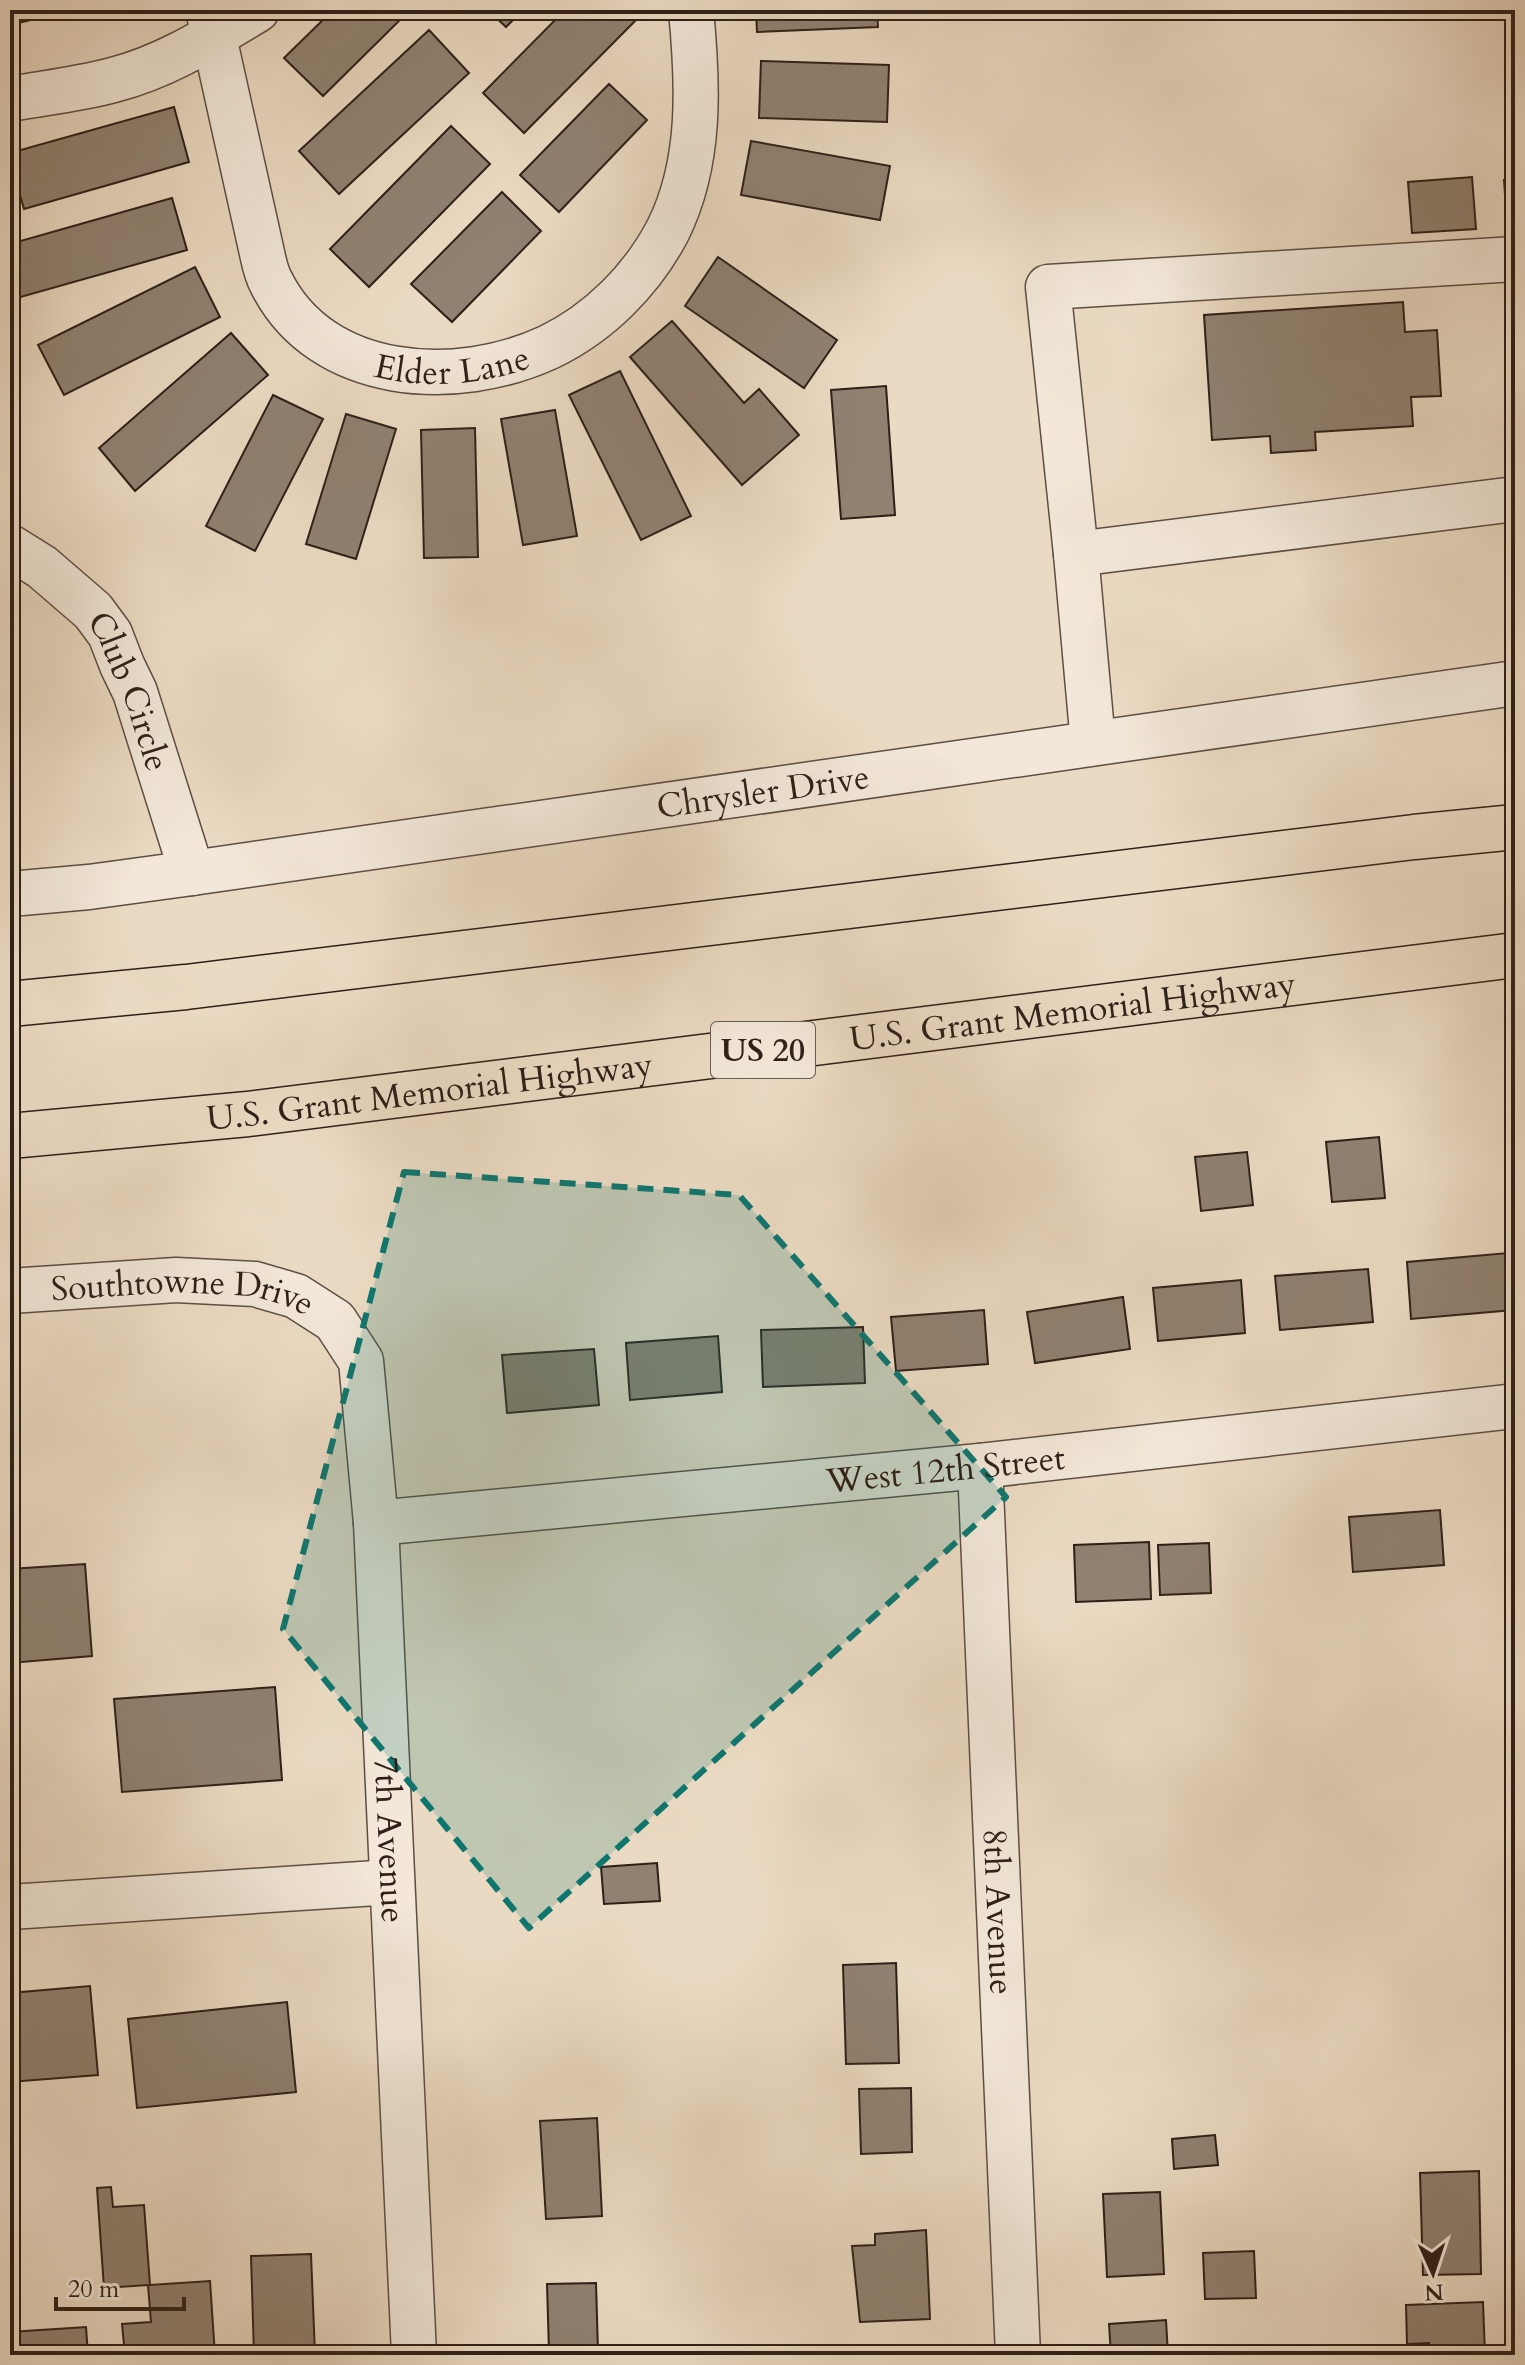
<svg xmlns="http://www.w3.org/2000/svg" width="1525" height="2365" font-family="Cardo,serif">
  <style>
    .building { fill: #908171; stroke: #2e2018; stroke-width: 2 }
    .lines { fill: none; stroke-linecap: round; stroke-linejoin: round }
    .minor-casing { stroke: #5d4e43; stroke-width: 47 }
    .major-casing { stroke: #2e2018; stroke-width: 47 }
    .minor { stroke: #f2e7d8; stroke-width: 44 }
    .major { stroke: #ebdac3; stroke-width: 44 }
    .marked { fill: #0f766e; fill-opacity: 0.2; stroke: #0f766e; stroke-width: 6; stroke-dasharray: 16 10; stroke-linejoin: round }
    .labels { text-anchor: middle; stroke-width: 7; stroke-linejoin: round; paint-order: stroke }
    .shield { fill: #f2e7d8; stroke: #695c52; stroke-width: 2 }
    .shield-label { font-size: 32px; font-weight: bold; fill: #2e2018 }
    .street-label { font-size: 34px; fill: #2e2018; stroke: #f2e7d8 }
  </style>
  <rect width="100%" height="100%" fill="#ebdac3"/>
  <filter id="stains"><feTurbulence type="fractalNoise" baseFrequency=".0025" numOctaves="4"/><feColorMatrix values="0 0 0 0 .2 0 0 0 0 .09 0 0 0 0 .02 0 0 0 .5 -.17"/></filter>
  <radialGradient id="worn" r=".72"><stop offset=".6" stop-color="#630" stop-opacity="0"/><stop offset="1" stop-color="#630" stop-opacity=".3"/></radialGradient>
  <path class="building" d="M10,10h62l-62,15z
    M333,10h77l-87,86 -39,-38z
    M488,10h35l-17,17z
    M565,10h65l8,8 -114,115 -41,-40z
    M756,10h121l1,17 -121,5z
    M429,30l40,43 -130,121 -40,-43z
    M761,61l128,4 -2,57 -128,-4z
    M609,84l38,36 -88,92 -39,-37z
    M174,107l15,55 -165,47 -14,-49v-7z
    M451,126l39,38 -121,123 -39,-38z
    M751,141l139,25 -10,54 -139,-25z
    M1472,177l4,52 -64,4 -4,-51z
    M1515,179v44l-8,1 -3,-44z
    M502,192l39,39 -89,91 -41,-38z
    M172,198l15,52 -177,50v-56z
    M718,257l119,83 -33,48 -119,-82z
    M195,267l25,50 -156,78 -26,-50z
    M1403,302l2,30 32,-2 4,66 -30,1 2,29 -98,6 1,18 -45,3 -1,-17 -58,4 -8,-125z
    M672,321l72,82 15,-14 40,46 -57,50 -112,-128z
    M231,333l37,42 -133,116 -36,-43z
    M620,371l71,145 -50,24 -72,-145z
    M886,386l9,129 -54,4 -10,-129z
    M273,395l50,24 -68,132 -49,-25z
    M555,410l22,126 -54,9 -22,-126z
    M346,414l50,15 -40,130 -50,-15z
    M475,428l3,129 -54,1 -3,-128z
    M1379,1137l6,61 -53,4 -6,-60z
    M1247,1152l6,53 -52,6 -6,-54z
    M1508,1253l5,57 -102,9 -4,-57z
    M1368,1269l5,53 -93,8 -5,-54z
    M1241,1280l4,53 -87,8 -5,-53z
    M1123,1297l7,52 -95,14 -8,-51z
    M984,1310l4,54 -92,7 -5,-54z
    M863,1327l2,56 -102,4 -2,-57z
    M718,1336l4,56 -92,8 -4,-57z
    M594,1349l5,56 -92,8 -5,-58z
    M1440,1510l4,55 -91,7 -4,-55z
    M1149,1542l2,57 -75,3 -2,-57z
    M1209,1543l2,50 -51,2 -2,-50z
    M85,1564l7,92 -82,7v-94z
    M275,1687l7,93 -160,12 -8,-93z
    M657,1863l3,38 -56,3 -3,-37z
    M896,1963l3,100 -53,1 -3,-99z
    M90,1986l8,89 -88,7v-89z
    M287,2002l9,90 -159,16 -9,-89z
    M911,2088l1,64 -51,2 -2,-65z
    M597,2118l5,98 -56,3 -6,-98z
    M1215,2135l3,30 -44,4 -2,-30z
    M1479,2171l2,103 -58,1 -3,-102z
    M111,2187l2,20 31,-2 6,80 60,-4 5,74h-90l-3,-31 29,-2 -3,-37 -44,3 -7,-100z
    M1160,2192l4,82 -57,3 -4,-83z
    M926,2230l4,89 -70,3 -8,-76 23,-1v-11z
    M1254,2251l2,47 -51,1 -2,-46z
    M311,2254l4,101h-61l-3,-99z
    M13,2264l2,46h-5v-45z
    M596,2283l2,68 -49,1 -2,-68z
    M1483,2302l2,53h-56v-12l-22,1 -1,-39z
    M1166,2320l2,35h-57l-2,-31z
    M86,2327l2,28h-78v-23z
    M930,2350v5h-59v-3z"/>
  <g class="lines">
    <g class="minor-casing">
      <g id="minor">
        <path id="s1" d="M208,10l54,243c2,9 4,20 9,29 50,101 186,108 278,65 50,-24 93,-67 119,-117 34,-68 30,-147 23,-220"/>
        <path d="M10,99c34,-6 70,-10 103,-19 52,-13 99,-43 144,-70"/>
        <path id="s2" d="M10,547l32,20 51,44 17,23 12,31 13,27 57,181"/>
        <path d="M1076,554l-28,-267 467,-28"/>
        <path d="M1093,743l-17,-189 439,-55"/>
        <path id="s3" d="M10,894l79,-7 103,-14 1323,-190"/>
        <path id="s4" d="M10,1291l166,-11 79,4 41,12 39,25 26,40 15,162 38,832"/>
        <path id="s5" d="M980,1466l38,889"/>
        <path id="s6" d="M376,1523l604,-57 535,-60"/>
        <path d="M10,1907l382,-25"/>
      </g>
    </g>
    <g class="major-casing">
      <g id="major">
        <path d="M10,1004l176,-17 1228,-150 101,-10"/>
        <path id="s7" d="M10,1136l238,-22 1267,-159"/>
      </g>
    </g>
    <use href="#minor" class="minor"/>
    <use href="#major" class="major"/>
  </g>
  <path class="marked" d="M404,1172l335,23 267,302 -477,431 -246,-299z"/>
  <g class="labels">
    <rect class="shield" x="711" y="1022" width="104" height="56" rx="6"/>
    <g class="shield-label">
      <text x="763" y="1061">US 20</text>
    </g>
    <g class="street-label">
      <text dy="12" stroke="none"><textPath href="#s1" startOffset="494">Elder Lane</textPath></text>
      <text dy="12" stroke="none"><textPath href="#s2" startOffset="194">Club Circle</textPath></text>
      <text dy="12" stroke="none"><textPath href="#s3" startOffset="760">Chrysler Drive</textPath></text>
      <text dy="12" stroke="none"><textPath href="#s7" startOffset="1070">U.S. Grant Memorial Highway</textPath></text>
      <text dy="12" stroke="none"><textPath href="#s7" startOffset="422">U.S. Grant Memorial Highway</textPath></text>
      <text dy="12" stroke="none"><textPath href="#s4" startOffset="174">Southtowne Drive</textPath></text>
      <text dy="12" stroke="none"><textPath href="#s6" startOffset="572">West 12th Street</textPath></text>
      <text dy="12" stroke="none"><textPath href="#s4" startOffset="862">7th Avenue</textPath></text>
      <text dy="12" stroke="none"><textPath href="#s5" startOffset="446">8th Avenue</textPath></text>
    </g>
  </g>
  <rect width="1525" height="2365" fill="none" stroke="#ebdac3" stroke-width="40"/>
  <rect x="12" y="12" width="1501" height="2341" fill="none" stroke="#2e2018" stroke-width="4"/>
  <rect x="20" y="20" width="1485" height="2325" fill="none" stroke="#2e2018" stroke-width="2"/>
  <g transform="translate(1433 2273) rotate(177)" stroke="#f2e7d8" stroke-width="6" paint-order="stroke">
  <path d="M0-6L14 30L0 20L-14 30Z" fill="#2e2018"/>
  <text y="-12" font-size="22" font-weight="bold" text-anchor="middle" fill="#2e2018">N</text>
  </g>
  <path d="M56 2297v12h128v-12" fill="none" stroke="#2e2018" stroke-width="4"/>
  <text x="68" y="2297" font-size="24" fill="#2e2018" stroke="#f2e7d8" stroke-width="6" paint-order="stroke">20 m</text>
  <rect width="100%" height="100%" filter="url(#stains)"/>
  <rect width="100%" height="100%" fill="url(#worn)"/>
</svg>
